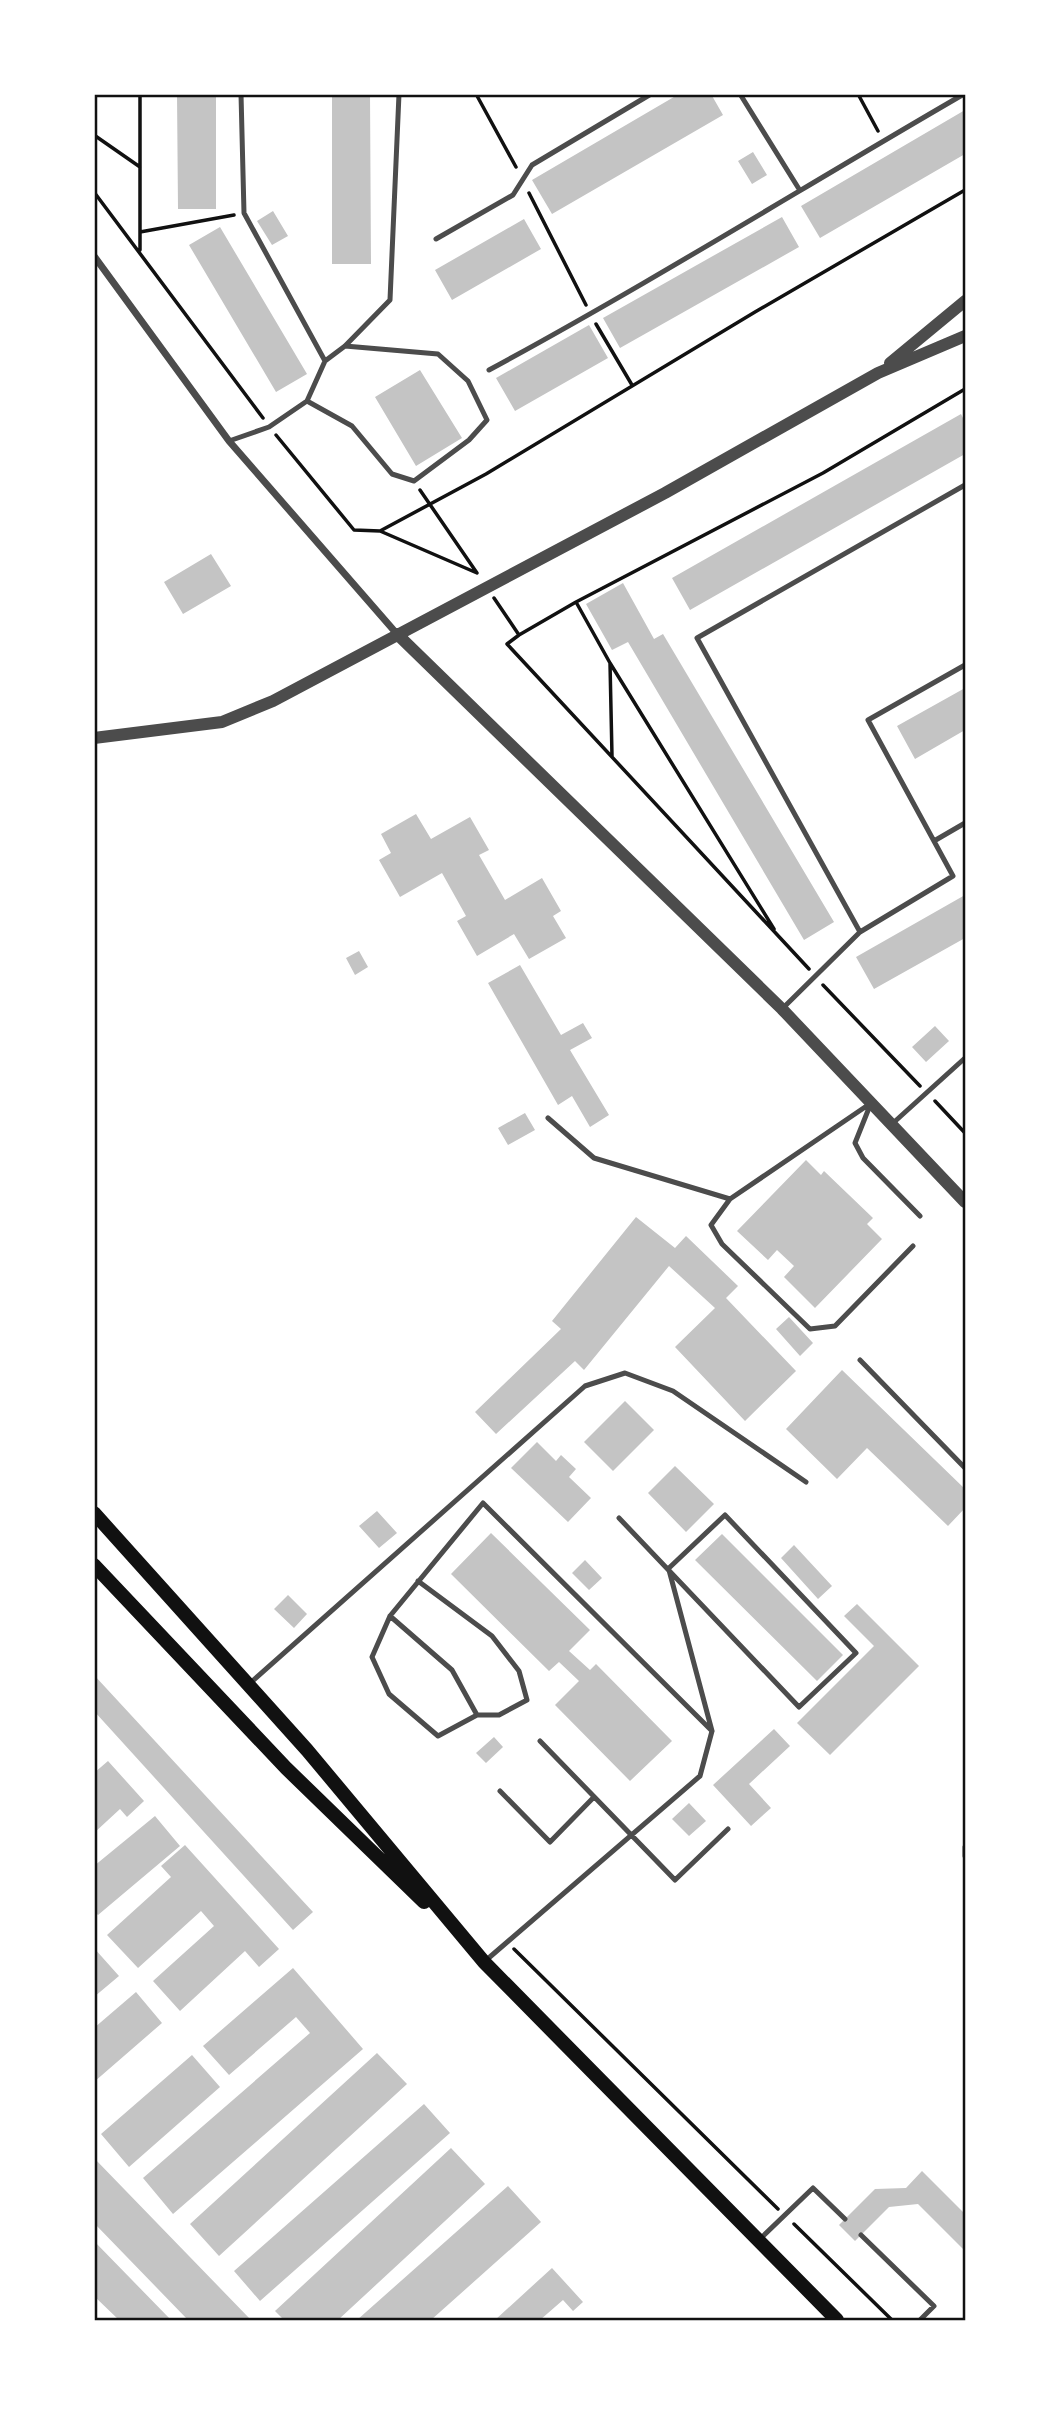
<svg xmlns="http://www.w3.org/2000/svg" width="1060" height="2415" font-family="Rubik,sans-serif">
  <style>
    .building { fill: #c4c4c4 }
    .lines { fill: none; stroke-linecap: round; stroke-linejoin: round }
    .path { stroke: #111; stroke-width: 3.5 }
    .service { stroke: #4c4c4c; stroke-width: 5 }
    .minor { stroke: #4c4c4c; stroke-width: 7 }
    .tertiary { stroke: #4c4c4c; stroke-width: 12 }
    .secondary { stroke: #111; stroke-width: 14 }
    .neatline { fill: none; stroke: #111; stroke-width: 2.5 }
  </style>
  <rect width="100%" height="100%" fill="#fff"/>
  <path class="building" d="M177,94h39v115h-38z
    M332,94h38l1,170h-39z
    M679,94h32l12,21 -171,99 -20,-34z
    M965,110v44l-145,84 -19,-32z
    M753,152l14,23 -15,9 -14,-23z
    M273,211l15,25 -16,9 -15,-24z
    M782,217l17,30 -179,101 -17,-30z
    M524,219l17,30 -89,51 -17,-30z
    M220,227l87,147 -31,18 -87,-147z
    M589,325l19,33 -93,53 -19,-33z
    M420,370l42,68 -46,28 -41,-69z
    M961,414l4,8v32l-275,156 -18,-32z
    M211,554l20,32 -48,28 -19,-32z
    M623,583l31,56 9,-5 171,288 -30,18 -176,-298 -16,8 -26,-46z
    M965,688v42l-50,29 -18,-33z
    M416,814l15,25 39,-22 19,33 -10,5 26,45 37,-22 19,33 -8,5 13,22 -37,21 -15,-25 -37,22 -20,-35 9,-5 -24,-43 -42,24 -21,-37 12,-7 -10,-19z
    M965,895v43l-91,51 -18,-32z
    M359,951l9,16 -13,8 -9,-17z
    M520,965l41,70 22,-12 9,15 -22,12 39,65 -19,12 -18,-31 -14,9 -70,-122z
    M935,1026l14,15 -23,21 -14,-15z
    M525,1113l10,17 -27,15 -10,-17z
    M806,1160l15,15 3,-4 49,47 -6,6 15,15 -67,69 -31,-31 10,-11 -17,-16 -9,10 -31,-29z
    M636,1217l39,31 11,-12 52,50 -12,12 70,73 -51,50 -70,-74 40,-39 -46,-42 -85,104 -9,-9 -79,73 -21,-22 86,-83 -9,-8z
    M789,1317l24,26 -13,13 -24,-27z
    M842,1370l123,119v19l-17,18 -81,-78 -30,31 -51,-50z
    M625,1401l29,29 -41,41 -29,-29z
    M537,1442l19,19 5,-6 15,14 -7,8 22,21 -23,24 -57,-54z
    M675,1466l39,38 -28,28 -38,-39z
    M377,1511l20,22 -18,15 -20,-22z
    M491,1533l99,97 -21,21 21,19 6,-6 76,77 -42,40 -75,-76 24,-24 -20,-19 -10,9 -98,-97z
    M722,1534l121,121 -26,26 -122,-121z
    M794,1545l38,41 -14,13 -37,-41z
    M585,1560l17,18 -13,12 -17,-17z
    M288,1595l19,19 -13,14 -20,-19z
    M857,1604l62,62 -89,89 -33,-32 77,-77 -30,-30z
    M94,1675l219,237 -20,18 -199,-219z
    M774,1729l16,17 -41,38 22,24 -20,18 -38,-41z
    M494,1737l9,10 -17,16 -10,-10z
    M108,1761l36,40 -17,16 -7,-8 -26,24v-60z
    M689,1803l17,18 -17,15 -17,-17z
    M155,1816l25,30 -82,69 -4,-4v-45z
    M185,1845l94,104 -20,18 -14,-16 -65,60 -27,-30 61,-55 -13,-15 -63,57 -31,-33 64,-58 -10,-11z
    M94,1948l25,28 -25,21z
    M293,1968l70,81 -190,165 -30,-36 167,-145 -14,-16 -67,58 -26,-29z
    M136,1992l26,31 -68,59v-54z
    M377,2053l30,31 -188,172 -29,-32z
    M192,2055l28,32 -91,80 -28,-33z
    M424,2104l26,29 -190,168 -26,-30z
    M451,2148l34,36 -147,136h-54l-9,-9z
    M94,2158l157,162h-63l-94,-97z
    M922,2171l43,43v37l-47,-47 -29,3 -34,34 -16,-16 36,-36 31,-1z
    M508,2186l33,36 -110,98h-74z
    M94,2241l77,79h-52l-25,-24z
    M552,2268l31,34 -10,9 -10,-11 -23,20h-45z"/>
  <g class="lines">
    <path class="path" d="M476,94l40,73
      M858,94l20,37
      M94,135l46,32
      M94,192l169,226
      M529,193l57,112
      M140,232l94,-17
      M140,250v-156
      M596,324l36,61
      M276,435l78,95 26,1 97,42 -57,-83
      M380,531l106,-57 269,-162 210,-122
      M494,598l25,37 -12,9 302,325
      M576,602l247,-129 142,-84
      M519,635l57,-33 34,61 2,93
      M610,663l164,266
      M823,985l97,101
      M935,1101l30,32
      M514,1949l264,260
      M794,2224l98,96"/>
    <path class="service" d="M740,94l59,95
      M436,239l77,-44 19,-30 119,-71
      M325,361l20,-15 45,-46 9,-206
      M489,370c161,-87 316,-184 475,-276
      M307,401l45,25 40,48 22,7 55,-41 18,-20 -19,-39 -30,-27 -93,-8
      M229,441l40,-14 38,-26 18,-40 -81,-148 -3,-119
      M934,841l31,-18
      M860,932l93,-56 -85,-156 97,-55
      M782,1009l78,-77 -163,-294 268,-153
      M871,1103l-141,96 -19,26 11,19 88,85 25,-3 78,-80
      M871,1103l-16,40 8,15 57,58
      M548,1118l46,40 136,41
      M892,1124l73,-66
      M860,1360l105,108
      M619,1518l180,189 57,-54 -131,-138 -56,53
      M418,1581l74,55 27,35 8,29 -28,15h-22
      M390,1616l62,54 25,45 -39,21 -49,-42 -17,-37 18,-41 93,-113 229,228
      M249,1684l336,-298 40,-13 48,18 133,91
      M540,1741l135,139 53,-51
      M500,1791l50,51 44,-45
      M965,1847v9
      M484,1962l216,-186 12,-45 -43,-161
      M861,2235l73,71 -14,14
      M760,2239l53,-51 32,31"/>
    <path class="minor" d="M94,256l135,185 168,193"/>
    <path class="tertiary" d="M890,363l75,-62
      M397,634l385,375 183,193
      M94,738l128,-16 51,-21 392,-208 213,-120 87,-37"/>
    <path class="secondary" d="M94,1513l213,237 177,212 353,358
      M94,1565l192,203 138,134"/>
  </g>
  <rect width="1060" height="2415" fill="none" stroke="#ffffff" stroke-width="192"/>
  <rect x="96" y="96" width="868" height="2223" class="neatline"/>
</svg>
